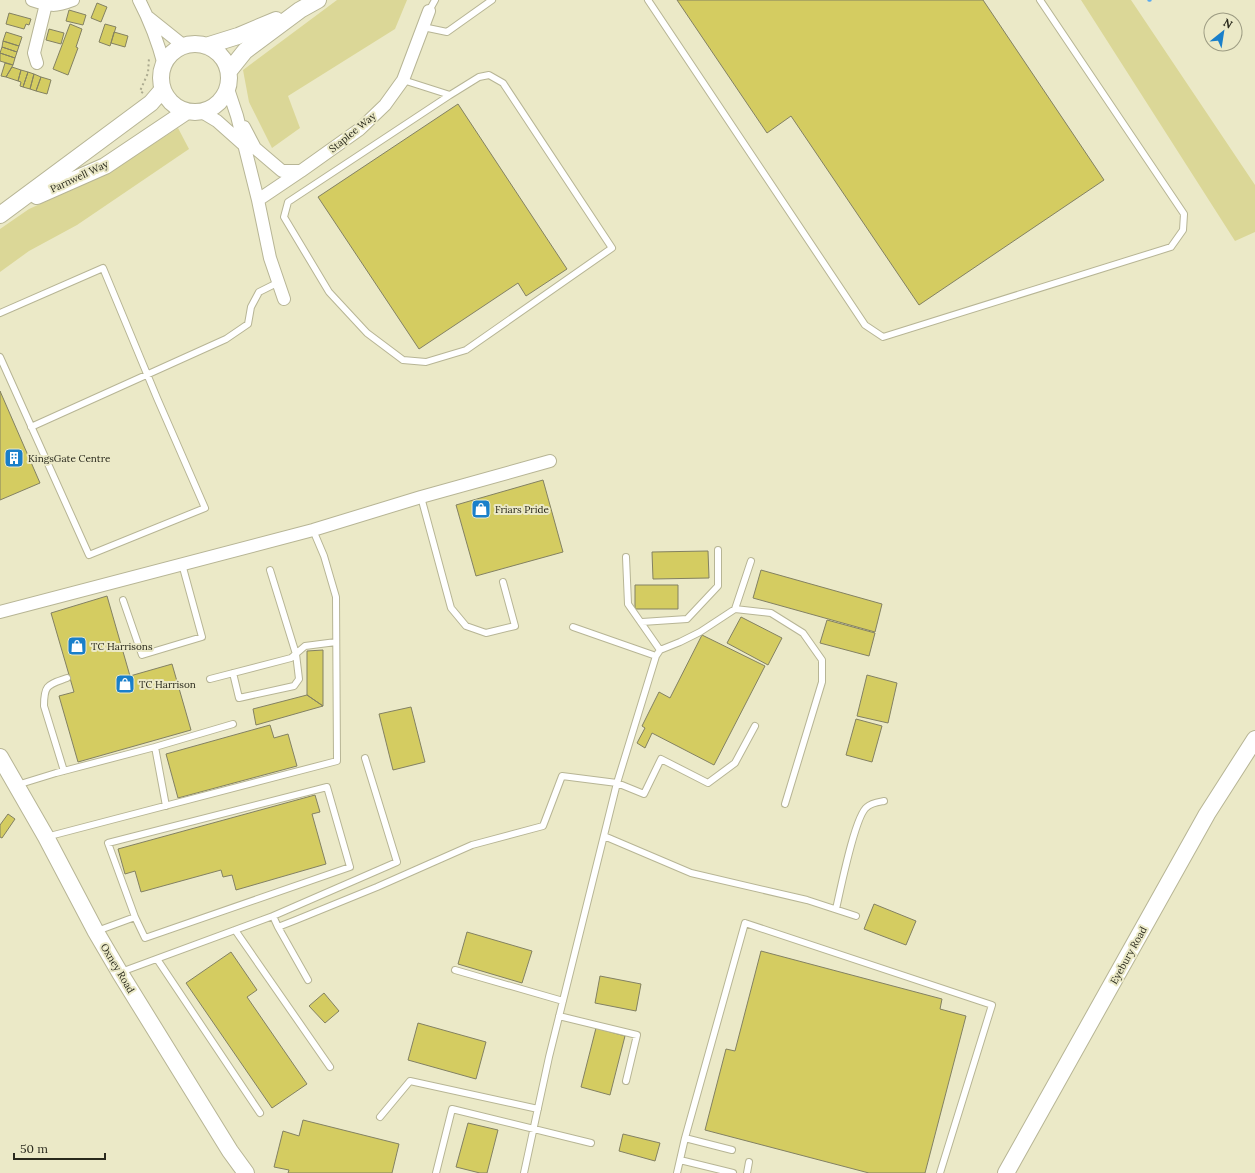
<svg xmlns="http://www.w3.org/2000/svg" width="1255" height="1173" font-family="Lora,serif">
  <style>
    .green { fill: #dbd797 }
    .lines { fill: none; stroke-linecap: round; stroke-linejoin: round }
    .stream { stroke: #5aaaf0; stroke-width: 3.5 }
    .building { fill: #d4cc61; stroke: #838162 }
    .lane-casing { stroke: #b7b595; stroke-width: 8 }
    .street-casing { stroke: #b7b595; stroke-width: 14 }
    .secondary-casing { stroke: #b7b595; stroke-width: 18 }
    .path { stroke: #abaa8f; stroke-width: 2; stroke-dasharray: 2 3; stroke-linecap: butt }
    .lane { stroke: #fff; stroke-width: 6 }
    .street { stroke: #fff; stroke-width: 12 }
    .secondary { stroke: #fff; stroke-width: 16 }
    .labels { text-anchor: middle; stroke-width: 4; stroke-linejoin: round; paint-order: stroke }
    .street-label { font-size: 10px; fill: #29291c; stroke: #ebe9c7 }
    .poi-label { font-size: 10px; fill: #29291c; stroke: #ebe9c7; text-anchor: start }
  </style>
  <rect width="100%" height="100%" fill="#ebe9c7"/>
  <path class="green" d="M337,0h70l-12,29 -107,67 12,32 -28,20 -23,-46 -6,-32z
    M1081,0h50l124,185v47l-20,9z
    M178,128l11,21 -112,76 -48,26 -29,21v-43l29,-20 77,-35z"/>
  <g class="lines">
    <path class="stream" d="M1149,0h1"/>
  </g>
  <path class="building" d="M677,0h306l121,180 -185,125 -128,-189 -24,17z
    M97,3l10,4 -6,15 -10,-4z
    M69,10l17,5 -3,10 -17,-4z
    M9,13l22,6 -2,6 -3,-1 -2,5 -18,-5z
    M70,24l12,5 -6,18 2,1 -10,27 -15,-6z
    M105,24l11,3 -6,19 -11,-4z
    M49,29l15,4 -3,11 -15,-4z
    M6,32l16,5 -3,9 -16,-5z
    M114,32l14,4 -3,11 -14,-4z
    M3,41l16,5 -2,6 -15,-5z
    M2,47l15,5 -2,6 -15,-5z
    M0,53l15,5 -2,7 -13,-4z
    M5,63l8,2 -7,12 -5,-1z
    M12,67l9,3 -3,11 -12,-4z
    M21,70l7,2 -5,15 -3,-1 1,-4 -3,-1z
    M28,72l6,2 -4,15 -7,-2z
    M34,74l7,3 -5,14 -6,-2z
    M41,77l10,3 -4,14 -11,-3z
    M458,104l109,165 -41,27 -8,-13 -99,66 -101,-152z
    M0,391l40,92 -40,17z
    M543,480l20,72 -87,24 -20,-71z
    M708,551l1,27 -56,1 -1,-27z
    M761,570l121,34 -7,28 -122,-34z
    M635,585h43v24h-43z
    M107,596l23,80 42,-12 19,66 -113,32 -19,-66 15,-4 -23,-79z
    M741,617l41,21 -14,27 -41,-22z
    M827,620l48,13 -6,23 -49,-13z
    M702,635l63,31 -51,99 -62,-32 -7,15 -8,-5 8,-15 -3,-2 17,-34 11,6z
    M323,650v56l-16,-11v-44z
    M867,675l30,8 -9,40 -31,-7z
    M307,695l16,11 -67,19 -3,-16z
    M411,707l14,55 -32,8 -14,-56z
    M856,719l26,7 -10,36 -26,-7z
    M270,725l4,13 14,-4 9,32 -119,32 -12,-44z
    M315,795l5,17 -8,2 14,50 -90,26 -4,-15 -9,2 -2,-7 -80,22 -6,-21 -10,3 -7,-25z
    M8,814l7,5 -13,19 -2,-1v-12z
    M874,904l42,17 -10,24 -42,-16z
    M467,932l65,19 -10,32 -64,-19z
    M761,951l181,48 -2,10 26,7 -41,157h-56l-164,-43 21,-81 9,2z
    M231,952l26,38 -10,7 60,87 -35,24 -86,-125z
    M600,976l41,8 -5,27 -41,-8z
    M324,993l15,18 -14,12 -16,-17z
    M418,1023l68,19 -10,37 -68,-19z
    M596,1028l29,8 -15,59 -29,-8z
    M303,1120l96,24 -7,29h-104l1,-3 -15,-3 9,-36 16,5z
    M468,1123l30,7 -11,43h-7l-24,-6z
    M623,1134l37,9 -5,18 -36,-10z"/>
  <g class="lines">
    <g class="lane-casing">
      <path id="lane" d="M648,0l217,325 18,12 288,-90 12,-17 1,-16 -144,-214
        M429,11l6,-11
        M423,27l24,5 45,-32
        M403,80l47,15 29,-18 10,-2 14,8 109,165 -146,102 -40,12 -23,-2 -36,-27 -38,-41 -45,-75 4,-15 162,-107
        M0,313l103,-45 54,130 48,110 -116,47 -89,-198
        M31,427l195,-88 22,-15 3,-17 8,-15 20,-10
        M421,497l30,111 15,18 20,7 29,-7 -12,-44
        M626,557l2,47 32,46
        M123,600l19,55 60,-18 -20,-73
        M735,609l16,-48
        M642,622l45,-3 31,-33v-36
        M573,627l83,29
        M233,673l6,25 55,-12 5,-7 -3,-25 -26,-84
        M210,679l81,-21 14,-12 31,-4
        M155,747l78,-23
        M64,771l-20,-65c0,-22 4,-21 23,-28
        M17,785l39,-12 99,-26 11,59
        M327,787l23,80 -205,71 -10,-21 -27,-74z
        M604,836l87,37 116,27 49,16
        M46,837l291,-76 -1,-164 -12,-41 -11,-26
        M836,909c4,-17 19,-94 31,-102 4,-4 12,-5 17,-6
        M273,916l5,11 30,53
        M278,927l18,-7 81,-33 95,-42 71,-19 19,-50 55,7 27,11 17,-35 47,24 27,-20 20,-37
        M235,930l95,137
        M97,931l38,-14
        M157,959l103,154
        M455,970l108,31
        M121,972l152,-56 124,-54 -32,-104
        M559,1016l78,19 -11,46
        M380,1117l30,-36 128,28
        M685,1138l47,12
        M680,1160l53,13
        M436,1173l16,-64 139,34
        M524,1173l25,-116 68,-274 39,-127 4,-6 20,-8 20,-10 35,-23 36,4 32,20 19,27v22l-37,122
        M677,1173l8,-35 60,-215 247,82 -52,168
        M747,1173l2,-11"/>
    </g>
    <g class="street-casing">
      <path id="street" d="M32,0c18,6 23,7 41,0
        M139,0c11,21 19,42 25,65
        M149,18l35,28
        M37,63l-3,-10 12,-49
        M228,89l9,27 21,84 12,58 14,41
        M202,112l15,9 27,24
        M244,127l11,21 27,23h19
        M258,200l43,-29 59,-42 25,-24 18,-25 26,-69
        M0,612l313,-82 108,-33 129,-36"/>
    </g>
    <g class="secondary-casing">
      <path id="secondary" d="M161 78a34 34 0 1 1 68 0a34 34 0 1 1-68 0Z
        M206,46l32,-10 38,-16
        M229,71l16,-20 55,-41 18,-10
        M37,196l68,-30 82,-55
        M0,215l151,-112 12,-14
        M0,757l46,80 50,95 24,41 110,178 16,22
        M1006,1173l201,-359 48,-75"/>
    </g>
    <path class="path" d="M143,93l-3,-2 8,-18 1,-15"/>
    <use href="#lane" class="lane"/>
    <use href="#street" class="street"/>
    <use href="#secondary" class="secondary"/>
  </g>
  <defs>
    <g id="building-square" transform="scale(1)"><rect x="-9" y="-9" width="18" height="18" rx="4" fill="#197fca" stroke="#ebe9c7"/><path d="M-4-6H4V6H1V3H-1V6H-4ZM-2.5-4.3h1.7v1.8h-1.7ZM.8-4.3h1.7v1.8H.8ZM-2.5-1h1.7V.8h-1.7ZM.8-1h1.7V.8H.8Z" fill="#fff"/></g>
    <g id="shop-square" transform="scale(1)"><rect x="-9" y="-9" width="18" height="18" rx="4" fill="#197fca" stroke="#ebe9c7"/><path d="M-5-2.5h2.3a2.7 3.5 0 0 1 5.4 0H5L5.5 6h-11ZM-1.5-2.5h3a1.5 2.3 0 0 0-3 0Z" fill="#fff"/></g>
  </defs>
  <g fill-rule="evenodd">
    <use href="#building-square" x="14" y="458"/>
    <use href="#shop-square" x="481" y="509"/>
    <use href="#shop-square" x="77" y="646"/>
    <use href="#shop-square" x="125" y="684"/>
  </g>
  <g class="labels">
    <g class="street-label">
      <text transform="translate(352 132) rotate(-39)" y="4">Staplee Way</text>
      <text transform="translate(79 176) rotate(-25)" y="4">Parnwell Way</text>
      <text transform="translate(1128 955) rotate(-61)" y="4">Eyebury Road</text>
      <text transform="translate(118 968) rotate(59)" y="4">Oxney Road</text>
    </g>
    <g class="poi-label">
      <text x="28" y="462">KingsGate Centre</text>
      <text x="495" y="513">Friars Pride</text>
      <text x="91" y="650">TC Harrisons</text>
      <text x="139" y="688">TC Harrison</text>
    </g>
  </g>
  <g transform="translate(1223 32) rotate(30)"><circle r="19" fill="#ebe9c7" stroke="#9d9c83"/>
  <path d="M0-3L7 15L0 10L-7 15Z" fill="#197fca"/>
  <text y="-6" font-size="11" font-weight="bold" text-anchor="middle" fill="#29291c">N</text>
  </g>
  <path d="M14 1153v6h91v-6" fill="none" stroke="#29291c" stroke-width="2"/>
  <text x="20" y="1153" font-size="12" fill="#29291c" stroke="#ebe9c7" stroke-width="3" paint-order="stroke">50 m</text>
</svg>
